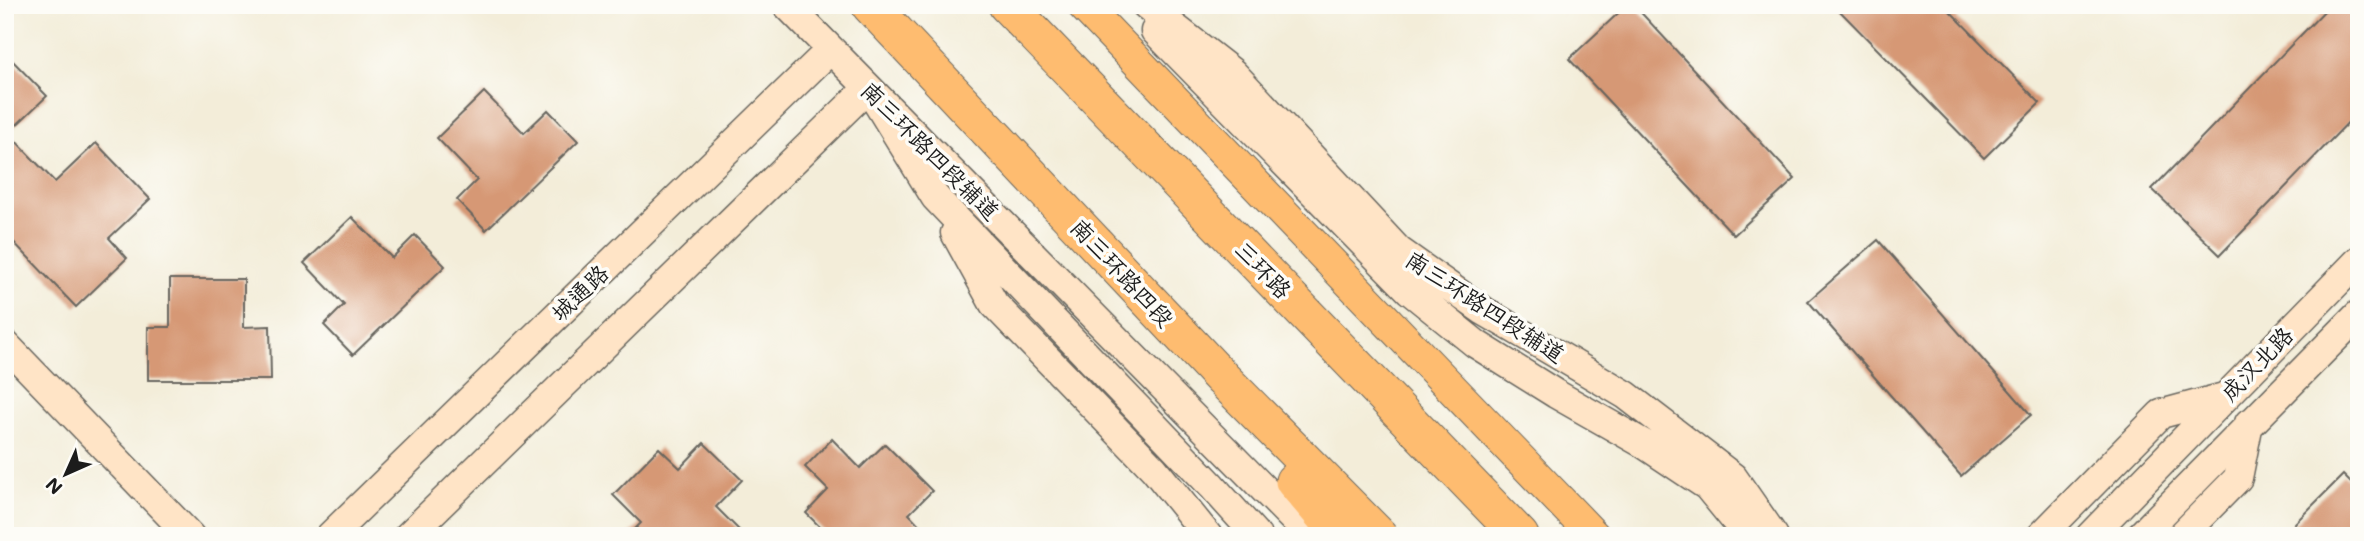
<svg xmlns="http://www.w3.org/2000/svg" width="2364" height="541" font-family="Mali,'LXGW WenKai TC',sans-serif">
  <style>
    .building { fill: #d69875 }
    .lines { fill: none; stroke-linecap: round; stroke-linejoin: round }
    .secondary-casing { stroke: #67655e; stroke-width: 31 }
    .primary-casing { stroke: #67655e; stroke-width: 34 }
    .highway-casing { stroke: #67655e; stroke-width: 39 }
    .secondary { stroke: #ffe4c6; stroke-width: 28 }
    .primary { stroke: #febc70; stroke-width: 32 }
    .highway { stroke: #febc70; stroke-width: 37 }
    .labels { text-anchor: middle; stroke-width: 7; stroke-linejoin: round; paint-order: stroke }
    .street-label { font-size: 23px; fill: #1c1c1c; stroke: #fdfcf7 }
  </style>
  <rect width="100%" height="100%" fill="#fdfcf7"/>
  <filter id="ink" filterUnits="userSpaceOnUse"><feTurbulence type="fractalNoise" baseFrequency=".0143" numOctaves="2"/><feDisplacementMap in="SourceGraphic" scale="14" xChannelSelector="R" yChannelSelector="G"/><feConvolveMatrix kernelMatrix="1 2 1 2 8 2 1 2 1" color-interpolation-filters="sRGB"/></filter>
  <filter id="wash" filterUnits="userSpaceOnUse"><feTurbulence type="fractalNoise" baseFrequency=".00686" numOctaves="4" result="noise"/><feDisplacementMap in="SourceGraphic" scale="28" xChannelSelector="R" yChannelSelector="G"/><feGaussianBlur stdDeviation="1.57" result="paint"/><feColorMatrix in="noise" values="0 0 0 0 0 0 0 0 0 0 0 0 0 0 0 0 0 1.4 0 .05"/><feComposite in="paint" operator="in"/></filter>
  <g filter="url(#wash)">
    <rect width="100%" height="100%" fill="#f3edd9"/>
    <g id="blocks">
      <path class="building" d="M1627,5h7l161,174 -61,56 -165,-176z
        M1834,5h110l96,98 -56,55z
        M2330,5h29v106l-139,144 -68,-66z
        M5,53l42,43 -39,37 47,49 41,-39 54,56 -41,39 18,20 -51,49 -71,-74z
        M484,92l40,41 24,-23 30,31 -92,89 -29,-30 20,-20 -40,-42z
        M352,217l40,41 23,-23 30,31 -92,89 -29,-30 20,-20 -40,-42z
        M1878,240l153,175 -70,61 -153,-175z
        M170,279h74v48l26,-1 1,54h-123v-53h22z
        M832,439l28,29 25,-24 47,47 -23,23 21,22h-101l-23,-23 22,-23 -23,-23z
        M704,443l38,37 -26,27 29,29h-117l13,-13 -28,-28 46,-47 21,20z
        M2343,475l16,16v45h-53l-12,-12z"/>
    </g>
  </g>
  <g filter="url(#ink)">
    <use href="#blocks" fill-opacity="0" stroke="#67655e" stroke-width="2"/>
    <g class="lines">
      <g class="secondary-casing">
        <path id="secondary" d="M787,5l523,531
          M1146,5l87,68 166,178 85,60 142,84 107,82 41,59
          M1155,31l254,259 67,54 80,50 88,50 63,42 41,50
          M955,233l39,71 160,165 54,67
          M5,344l185,192
          M330,536l500,-486
          M408,536l460,-448 67,109 277,289 45,50
          M2041,536l120,-122 63,-17
          M2090,536l269,-276
          M2140,536l219,-222
          M2181,536l57,-58 11,-55"/>
      </g>
      <g class="primary-casing">
        <path id="primary" d="M1083,5l511,531"/>
      </g>
      <g class="highway-casing">
        <path id="highway" d="M870,5l353,374 156,157
          M1007,5l513,531
          M1294,481l47,55"/>
      </g>
      <use href="#secondary" class="secondary"/>
      <use href="#primary" class="primary"/>
      <use href="#highway" class="highway"/>
    </g>
  </g>
  <g class="labels">
    <g class="street-label">
      <text transform="translate(930 151) rotate(45)" y="8">南三环路四段辅道</text>
      <text transform="translate(1263 270) rotate(46)" y="8">三环路</text>
      <text transform="translate(1122 273) rotate(47)" y="8">南三环路四段</text>
      <text transform="translate(580 293) rotate(-44)" y="8">城通路</text>
      <text transform="translate(1485 307) rotate(33)" y="8">南三环路四段辅道</text>
      <text transform="translate(2257 364) rotate(-46)" y="8">成汉北路</text>
    </g>
  </g>
  <rect width="2364" height="541" fill="none" stroke="#fdfcf7" stroke-width="28"/>
  <g transform="translate(66 474) rotate(225)" stroke="#fdfcf7" stroke-width="5" paint-order="stroke">
  <path d="M0-5L12 26L0 18L-12 26Z" fill="#1c1c1c"/>
  <text y="-10" font-size="19" font-weight="bold" text-anchor="middle" fill="#1c1c1c">N</text>
  </g>
</svg>
